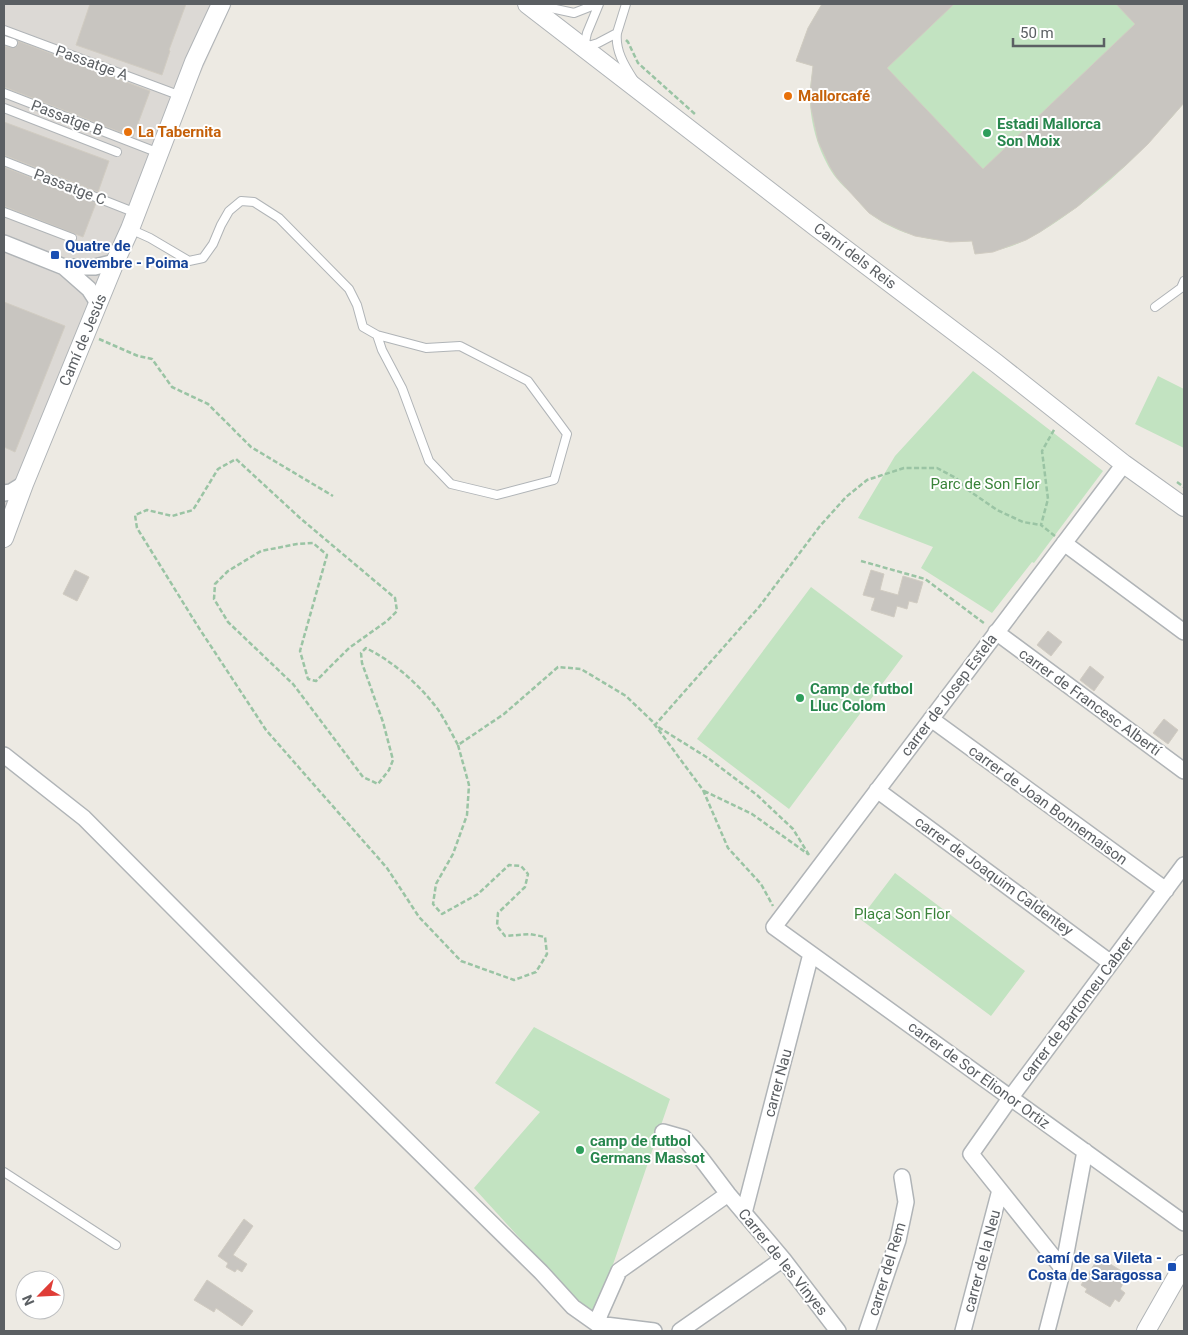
<svg xmlns="http://www.w3.org/2000/svg" width="1188" height="1335" font-family="Roboto,sans-serif">
  <style>
    .industrial { fill: #dcd9d5 }
    .green { fill: #c2e3c1 }
    .building { fill: #c8c5c0; stroke: #d1ccc2 }
    .lines { fill: none; stroke-linecap: round; stroke-linejoin: round }
    .service-casing { stroke: #b0b4b7; stroke-width: 10 }
    .minor-casing { stroke: #b0b4b7; stroke-width: 18 }
    .tertiary-casing { stroke: #b0b4b7; stroke-width: 20 }
    .path { stroke: #9ac4a4; stroke-width: 2.5; stroke-dasharray: 5 2.5; stroke-linecap: butt }
    .service { stroke: #fff; stroke-width: 8 }
    .minor { stroke: #fff; stroke-width: 15 }
    .tertiary { stroke: #fff; stroke-width: 18 }
    .food-dot { fill: #e8710a; stroke: #fff; stroke-width: 2 }
    .leisure-dot { fill: #2e9e5b; stroke: #fff; stroke-width: 2 }
    .transit-dot { fill: #1a4fb4; stroke: #fff; stroke-width: 2 }
    .labels { text-anchor: middle; stroke-width: 4; stroke-linejoin: round; paint-order: stroke }
    .street-label { font-size: 15px; fill: #5b5f63; stroke: #fff }
    .food-label { font-size: 15px; font-weight: bold; fill: #c56008; stroke: #fff; text-anchor: start }
    .leisure-label { font-size: 15px; font-weight: bold; fill: #27864d; stroke: #fff; text-anchor: start }
    .transit-label { font-size: 15px; font-weight: bold; fill: #164399; stroke: #fff; text-anchor: start }
    .park-label { font-size: 15px; fill: #3a833a; stroke: #fff }
  </style>
  <rect width="100%" height="100%" fill="#edeae3"/>
  <path class="industrial" d="M4,4h228l-117,258 -111,276z"/>
  <path class="green" d="M822,4h362v99c-36,43 -76,83 -122,115 -16,11 -32,21 -50,28 -12,4 -25,6 -37,8l-3,-13c-34,3 -77,-6 -104,-29 -5,-5 -10,-11 -15,-17 -6,-5 -12,-11 -16,-16 -18,-23 -28,-58 -27,-86 0,-9 2,-18 3,-27l-17,-5 12,-33z
    M973,371l130,100 -69,92 -2,-1 -40,51 -71,-45 12,-21 -75,-29 37,-62z
    M1158,376l26,13v59l-49,-24z
    M811,587l92,69 -114,153 -92,-70z
    M895,873l130,98 -34,45 -131,-97z
    M534,1027l136,72 -73,212 -10,1 -113,-124 66,-76 -45,-29z"/>
  <path class="building" d="M90,4h96l-17,46 1,1 -8,24 -86,-30z
    M822,4h132l-67,64 96,101 152,-145 -19,-20h68v99l-36,41 -22,21 -49,42 -37,25 -14,8 -33,12 -18,2 -3,-13 -22,1 -35,-6 -15,-6 -17,-8 -14,-9 -32,-35 -7,-11 -12,-26 -7,-33 -1,-15 3,-27 -17,-5 12,-33z
    M18,41l132,50 -17,46 -129,-50v-41l11,2 3,-3z
    M4,122l105,39 -11,31 -94,-37z
    M4,167l92,36 -13,34 -79,-31z
    M4,302l61,24 -50,126 -11,-5z
    M75,570l14,7 -12,24 -14,-7z
    M871,570l13,4 -4,16 18,5 5,-19 20,6 -6,21 -8,-2 -2,8 -10,-3 -3,11 -23,-7 4,-12 -12,-3z
    M1048,631l14,11 -11,14 -14,-11z
    M1090,666l14,11 -10,14 -14,-11z
    M1164,719l14,11 -10,14 -15,-11z
    M244,1219l9,7 -20,29 14,9 -5,8 -5,-3 -2,3 -9,-5 2,-4 -10,-7z
    M1099,1257l29,18 -8,14 5,4 -6,9 -4,-3 -5,8 -25,-15 2,-3 -6,-4z
    M207,1280l46,31 -11,15 -26,-18 -2,4 -20,-12z"/>
  <g class="lines">
    <g class="service-casing">
      <path id="service" d="M537,5l37,8 23,-9
        M4,30l177,66
        M617,33c-2,17 7,32 16,46
        M4,40l9,3
        M584,47l3,-14 12,-29
        M585,47l13,-4 19,-10 9,-29
        M4,93l155,60
        M4,108l113,44
        M4,161l132,52
        M4,212l68,26
        M130,229l20,9 39,23 14,-3 10,-14 8,-19 8,-14 12,-10 13,1 25,16 70,71 8,16 6,22 14,8 5,15 20,38 27,73 22,23 46,11 57,-15 13,-46 -39,-53 -68,-35 -34,2 -49,-13
        M1155,307l26,-19 3,-7
        M4,1172l112,73"/>
    </g>
    <g class="minor-casing">
      <path id="minor" d="M4,243l60,24 25,22 9,14
        M64,267h31l20,-5
        M1124,464l-350,463 410,296
        M4,493l7,-1 13,-8
        M1064,543l120,89
        M996,632l188,139
        M931,719l235,171
        M4,755l80,63 227,228 230,226 32,35 24,17 57,7
        M877,790l234,173
        M663,1132l21,6 16,19 28,37 55,65 55,72
        M744,1213l67,-259
        M1063,1269l-92,-115 40,-57 173,-232
        M597,1324l3,-10 19,-43 109,-77
        M680,1331l103,-72
        M867,1331l31,-91 8,-38 -4,-25
        M963,1331l37,-141
        M1047,1331l16,-62 22,-118"/>
    </g>
    <g class="tertiary-casing">
      <path id="tertiary" d="M527,4l289,223 180,136 128,101 60,43
        M4,538l20,-54 91,-222 15,-33 64,-167 27,-58
        M1146,1331l38,-67"/>
    </g>
    <path class="path" d="M626,40l2,2 10,21 58,52
      M99,339l39,17 14,3 20,28 36,17 43,43 82,49
      M1177,482l7,5
      M1055,536l-14,-11 7,-26 -6,-48 13,-23
      M861,561l64,18 60,45
      M458,745l11,40 -2,30 -14,39 -17,30 -3,20 9,10 36,-20 31,-29 12,1 7,8 -3,13 -27,26 -1,13 8,10 25,-2 15,3 2,17 -11,18 -22,8 -53,-19 -42,-44 -32,-49 -121,-138 -69,-105 -60,-97 -2,-13 12,-5 25,6 21,-6 25,-41 18,-10 64,59 95,80 2,13 -10,10 -38,27 -33,33 -8,-2 -8,-28 27,-96 -14,-12 -16,1 -36,7 -33,20 -13,13 -1,15 14,23 65,62 70,93 15,7 11,-14 4,-10 -10,-38 -21,-59 -1,-10 5,-5c28,14 55,38 73,63 7,11 13,23 19,34l46,-31 54,-47 23,2 45,27 26,25 51,69 25,58 33,36 12,22
      M704,791l48,23 56,40
      M809,855l-16,-26 -36,-34 -49,-37 -53,-33 104,-118 61,-81 26,-29 21,-17 37,-12h33l19,10 12,12 29,20 26,12 18,3"/>
    <use href="#service" class="service"/>
    <use href="#minor" class="minor"/>
    <use href="#tertiary" class="tertiary"/>
  </g>
  <g class="food-dot">
    <circle cx="788" cy="96" r="5"/>
    <circle cx="128" cy="132" r="5"/>
  </g>
  <g class="leisure-dot">
    <circle cx="987" cy="133" r="5"/>
    <circle cx="800" cy="698" r="5"/>
    <circle cx="580" cy="1150" r="5"/>
  </g>
  <g class="transit-dot">
    <rect x="50" y="250" width="10" height="10" rx="2.5"/>
    <rect x="1167" y="1262" width="10" height="10" rx="2.5"/>
  </g>
  <g class="labels">
    <g class="street-label">
      <text transform="translate(92 63) rotate(20)" y="5">Passatge A</text>
      <text transform="translate(67 118) rotate(21)" y="5">Passatge B</text>
      <text transform="translate(70 187) rotate(21)" y="5">Passatge C</text>
      <text transform="translate(855 256) rotate(37)" y="5">Camí dels Reis</text>
      <text transform="translate(83 340) rotate(-67)" y="5">Camí de Jesús</text>
      <text transform="translate(949 695) rotate(-53)" y="5">carrer de Josep Estela</text>
      <text transform="translate(1090 702) rotate(36)" y="5">carrer de Francesc Albertí</text>
      <text transform="translate(1048 805) rotate(36)" y="5">carrer de Joan Bonnemaison</text>
      <text transform="translate(994 876) rotate(36)" y="5">carrer de Joaquim Caldentey</text>
      <text transform="translate(1077 1009) rotate(-53)" y="5">carrer de Bartomeu Cabrer</text>
      <text transform="translate(979 1075) rotate(36)" y="5">carrer de Sor Elionor Ortiz</text>
      <text transform="translate(778 1083) rotate(-75)" y="5">carrer Nau</text>
      <text transform="translate(982 1261) rotate(-75)" y="5">carrer de la Neu</text>
      <text transform="translate(783 1262) rotate(51)" y="5">Carrer de les Vinyes</text>
      <text transform="translate(887 1269) rotate(-73)" y="5">carrer del Rem</text>
    </g>
    <g class="food-label">
      <text x="798" y="101">Mallorcafé</text>
      <text x="138" y="137">La Tabernita</text>
    </g>
    <g class="leisure-label">
      <text x="997" y="129">Estadi Mallorca<tspan x="997" dy="17">Son Moix</tspan></text>
      <text x="810" y="694">Camp de futbol<tspan x="810" dy="17">Lluc Colom</tspan></text>
      <text x="590" y="1146">camp de futbol<tspan x="590" dy="17">Germans Massot</tspan></text>
    </g>
    <g class="transit-label">
      <text x="65" y="251">Quatre de<tspan x="65" dy="17">novembre - Poima</tspan></text>
      <text x="1162" y="1263" text-anchor="end">camí de sa Vileta -<tspan x="1162" dy="17">Costa de Saragossa</tspan></text>
    </g>
    <g class="park-label">
      <text x="985" y="489">Parc de Son Flor</text>
      <text x="902" y="919">Plaça Son Flor</text>
    </g>
  </g>
  <rect width="1188" height="1335" fill="none" stroke="#5b5f63" stroke-width="10"/>
  <g transform="translate(40 1295) rotate(246)"><circle r="24" fill="#ffffff" stroke="#bdbfc1"/>
  <path d="M0-4L9 19L0 12L-9 19Z" fill="#df3d37"/>
  <text y="-8" font-size="14" font-weight="bold" text-anchor="middle" fill="#5b5f63">N</text>
  </g>
  <path d="M1013 38v8h91v-8" fill="none" stroke="#5b5f63" stroke-width="2.5"/>
  <text x="1020" y="38" font-size="15" fill="#5b5f63" stroke="#ffffff" stroke-width="4" paint-order="stroke">50 m</text>
</svg>
